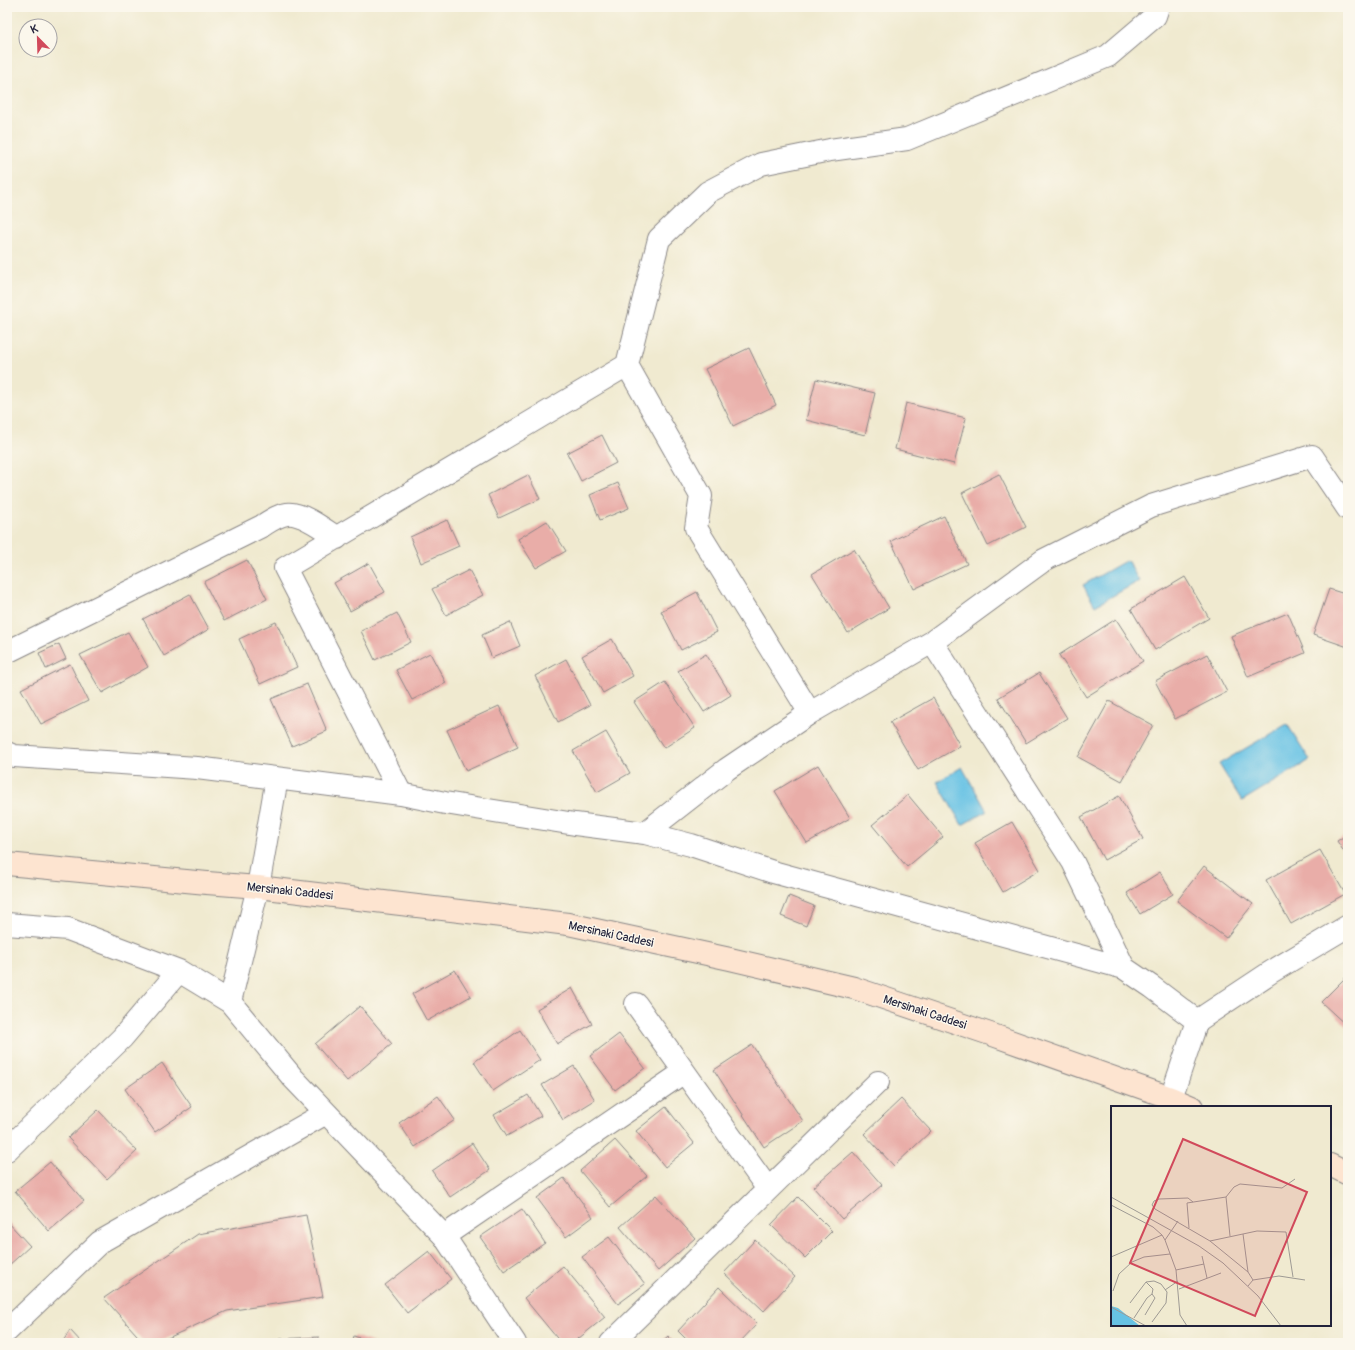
<svg xmlns="http://www.w3.org/2000/svg" width="1355" height="1350" font-family="Pangolin,sans-serif">
  <style>
    .water { fill: #67c2e4; stroke: #447290 }
    .building { fill: #e9ada8 }
    .lines { fill: none; stroke-linecap: round; stroke-linejoin: round }
    .street-casing { stroke: #898686; stroke-width: 24 }
    .secondary-casing { stroke: #898686; stroke-width: 24 }
    .street { stroke: #fff; stroke-width: 22 }
    .secondary { stroke: #fde4d0; stroke-width: 22 }
    .labels { text-anchor: middle; stroke-width: 3; stroke-linejoin: round; paint-order: stroke }
    .street-label { font-size: 12px; fill: #22223b; stroke: #fbf7ec }
    .inset-road { fill: none; stroke: #9e9a94; stroke-width: 1 }
    .view { fill: #d1495b; fill-opacity: 0.15; stroke: #d1495b; stroke-width: 2 }
    .inset-edge { fill: none; stroke: #22223b; stroke-width: 2 }
  </style>
  <rect width="100%" height="100%" fill="#fbf7ec"/>
  <filter id="ink" filterUnits="userSpaceOnUse"><feTurbulence type="fractalNoise" baseFrequency=".025" numOctaves="2"/><feDisplacementMap in="SourceGraphic" scale="8" xChannelSelector="R" yChannelSelector="G"/><feConvolveMatrix kernelMatrix="1 2 1 2 8 2 1 2 1" color-interpolation-filters="sRGB"/></filter>
  <filter id="wash" filterUnits="userSpaceOnUse"><feTurbulence type="fractalNoise" baseFrequency=".012" numOctaves="4" result="noise"/><feDisplacementMap in="SourceGraphic" scale="16" xChannelSelector="R" yChannelSelector="G"/><feGaussianBlur stdDeviation="0.9" result="paint"/><feColorMatrix in="noise" values="0 0 0 0 0 0 0 0 0 0 0 0 0 0 0 0 0 1.4 0 .05"/><feComposite in="paint" operator="in"/></filter>
  <g filter="url(#wash)">
    <rect width="100%" height="100%" fill="#f0ead0"/>
    <path class="water" d="M1127,560l12,21 -44,25 -12,-21z
      M1287,724l23,36 -68,41 -23,-37z
      M962,767l25,44 -25,14 -25,-43z"/>
    <g id="blocks">
      <path class="building" d="M749,348l27,57 -43,21 -28,-57z
        M816,379l59,14 -10,42 -59,-15z
        M906,403l60,15 -12,46 -59,-15z
        M602,435l14,28 -35,18 -14,-28z
        M999,474l27,53 -38,19 -26,-53z
        M528,475l12,24 -41,19 -11,-23z
        M618,483l11,25 -29,12 -10,-25z
        M944,516l23,48 -53,25 -23,-48z
        M447,520l12,26 -38,17 -11,-26z
        M547,521l19,30 -30,17 -18,-29z
        M854,549l35,59 -41,25 -36,-59z
        M247,560l20,39 -43,22 -20,-39z
        M369,563l16,29 -35,19 -16,-28z
        M469,570l14,25 -37,20 -14,-26z
        M1185,577l24,41 -54,32 -24,-41z
        M1329,589l19,6v52l-35,-12z
        M697,592l20,40 -36,18 -20,-39z
        M190,594l19,35 -45,27 -21,-37z
        M397,613l14,29 -36,18 -14,-29z
        M1288,613l17,40 -57,24 -17,-41z
        M1116,619l27,42 -57,36 -27,-42z
        M276,622l21,45 -37,17 -21,-45z
        M510,622l10,24 -28,12 -10,-23z
        M128,632l20,35 -46,26 -22,-38z
        M612,639l21,37 -30,17 -21,-37z
        M59,644l7,15 -20,10 -7,-16z
        M430,653l16,30 -34,17 -16,-30z
        M706,654l25,41 -27,17 -26,-41z
        M1207,654l20,38 -52,27 -20,-38z
        M566,659l24,46 -32,17 -23,-46z
        M70,664l18,37 -47,23 -20,-35z
        M1039,673l28,45 -41,25 -28,-45z
        M665,682l30,46 -31,20 -30,-46z
        M307,684l20,47 -35,15 -21,-47z
        M933,698l27,48 -42,24 -28,-48z
        M1109,701l44,24 -31,56 -44,-24z
        M499,706l19,41 -52,24 -19,-41z
        M606,732l24,41 -33,19 -24,-41z
        M818,765l32,53 -43,25 -32,-52z
        M908,795l35,42 -36,30 -35,-42z
        M1119,796l24,43 -39,21 -23,-43z
        M1012,822l28,48 -37,22 -28,-49z
        M1348,834v24l-11,-17z
        M1320,850l25,44 -54,30 -25,-44z
        M1204,866l49,38 -27,34 -49,-37z
        M1160,872l13,22 -33,20 -13,-21z
        M789,896l25,10 -8,20 -25,-10z
        M455,970l16,26 -44,25 -15,-27z
        M1346,977l2,2v48l-27,-25z
        M572,988l20,36 -35,20 -20,-35z
        M360,1006l32,38 -45,37 -32,-37z
        M520,1030l20,30 -47,31 -19,-29z
        M619,1034l26,34 -30,22 -25,-34z
        M752,1045l51,76 -39,26 -50,-77z
        M162,1063l30,44 -37,25 -30,-43z
        M574,1066l21,34 -32,20 -21,-35z
        M528,1095l13,21 -34,20 -13,-21z
        M438,1096l17,24 -40,27 -16,-24z
        M901,1099l30,32 -37,35 -30,-32z
        M666,1107l28,36 -29,24 -29,-36z
        M98,1110l39,41 -30,28 -39,-41z
        M615,1140l32,36 -37,31 -30,-36z
        M472,1143l18,27 -40,27 -18,-26z
        M853,1152l29,33 -40,34 -29,-32z
        M50,1162l34,39 -35,30 -34,-40z
        M564,1178l29,39 -27,20 -29,-39z
        M656,1195l39,43 -37,33 -38,-44z
        M798,1197l34,34 -27,27 -34,-33z
        M522,1209l23,34 -41,28 -24,-34z
        M306,1215l17,82 -96,14 -70,32h-13l-40,-45 94,-64z
        M7,1221l23,25 -23,21z
        M609,1237l36,47 -27,20 -36,-47z
        M755,1240l40,37 -31,34 -40,-38z
        M429,1251l22,28 -44,34 -22,-28z
        M563,1266l42,51 -32,26h-12l-37,-45z
        M719,1287l38,37 -18,19h-49l-12,-12z
        M70,1330l12,13h-20z
        M354,1336l20,7h-22z
        M668,1336l7,7h-15z
        M319,1337v6h-40v-4z"/>
    </g>
  </g>
  <g filter="url(#ink)">
    <use href="#blocks" fill-opacity="0" stroke="#898686" stroke-width="1"/>
    <g class="lines">
      <g class="street-casing">
        <path id="street" d="M627,365l74,131 -5,32 114,185
          M932,642l141,220 51,106
          M7,652l255,-126c8,-5 16,-11 25,-12 15,-2 38,16 50,24
          M7,753l7,3 183,12 204,26 44,9 130,21 70,9 46,12 82,27 351,96 28,19 45,34
          M277,778l-19,109 -28,115 63,76 151,158 71,107
          M401,794l-116,-226 342,-203 32,-126 49,-47 53,-28 69,-14 77,-11 201,-83 47,-40 3,-9
          M645,833l82,-64 83,-56 122,-71 112,-82 107,-54 161,-50 36,53
          M7,924l61,5 111,42
          M636,1004l132,185
          M1171,1098l26,-77 74,-49 77,-46
          M7,1150l115,-112 57,-67 51,31
          M444,1236l240,-164
          M7,1331l93,-89 226,-129
          M611,1343l267,-261"/>
      </g>
      <g class="secondary-casing">
        <path id="secondary" d="M7,864l200,19 51,4 310,37 162,35 124,29 136,46 181,64 21,9
          M1330,1165l18,9"/>
      </g>
      <use href="#street" class="street"/>
      <use href="#secondary" class="secondary"/>
    </g>
  </g>
  <g class="labels">
    <g class="street-label">
      <text transform="translate(290 891) rotate(6)" y="4">Mersinaki Caddesi</text>
      <text transform="translate(611 934) rotate(12)" y="4">Mersinaki Caddesi</text>
      <text transform="translate(925 1012) rotate(18)" y="4">Mersinaki Caddesi</text>
    </g>
  </g>
  <g transform="translate(1111 1106)">
    <rect width="220" height="220" fill="#f0ead0"/>
    <path d="M0,200l7,2 22,18h-29z" fill="#67c2e4"/>
    <path class="inset-road" d="M0,91l88,49 24,17 35,33 23,30M115,91l4,39M82,96l-5,-4 -29,1 -5,2 -2,4 3,4 55,32 38,31 5,8M0,99l42,22 9,8M67,115l-13,19 11,30 4,45 7,11M78,122l-2,-25 39,-6 8,-10 6,-3 42,4 13,-9M132,128l5,38M99,135l47,-10 29,1 7,45M91,150l5,22M0,151l51,-22 3,5M65,164l28,-6M35,176l7,7 -1,5M137,180l5,-6 26,-4 26,4M68,183l42,-16M54,184l13,-9M2,185l6,-17 13,-12 12,-5 26,-3M19,197l16,-21 8,-1 7,3 6,8 -1,11 -14,19M0,201l35,19M23,212l13,-20 5,-4 3,4 -10,17"/>
    <path class="view" d="M72,33l124,53 -52,124 -125,-53z"/>
    <rect width="220" height="220" class="inset-edge"/>
  </g>
  <rect width="1355" height="1350" fill="none" stroke="#fbf7ec" stroke-width="24"/>
  <g transform="translate(38 38) rotate(337)"><circle r="19" fill="#fbf7ec" stroke="#a4a2a5"/>
  <path d="M0-3L7 15L0 10L-7 15Z" fill="#d1495b"/>
  <text y="-6" font-size="11" font-weight="bold" text-anchor="middle" fill="#22223b">K</text>
  </g>
</svg>
